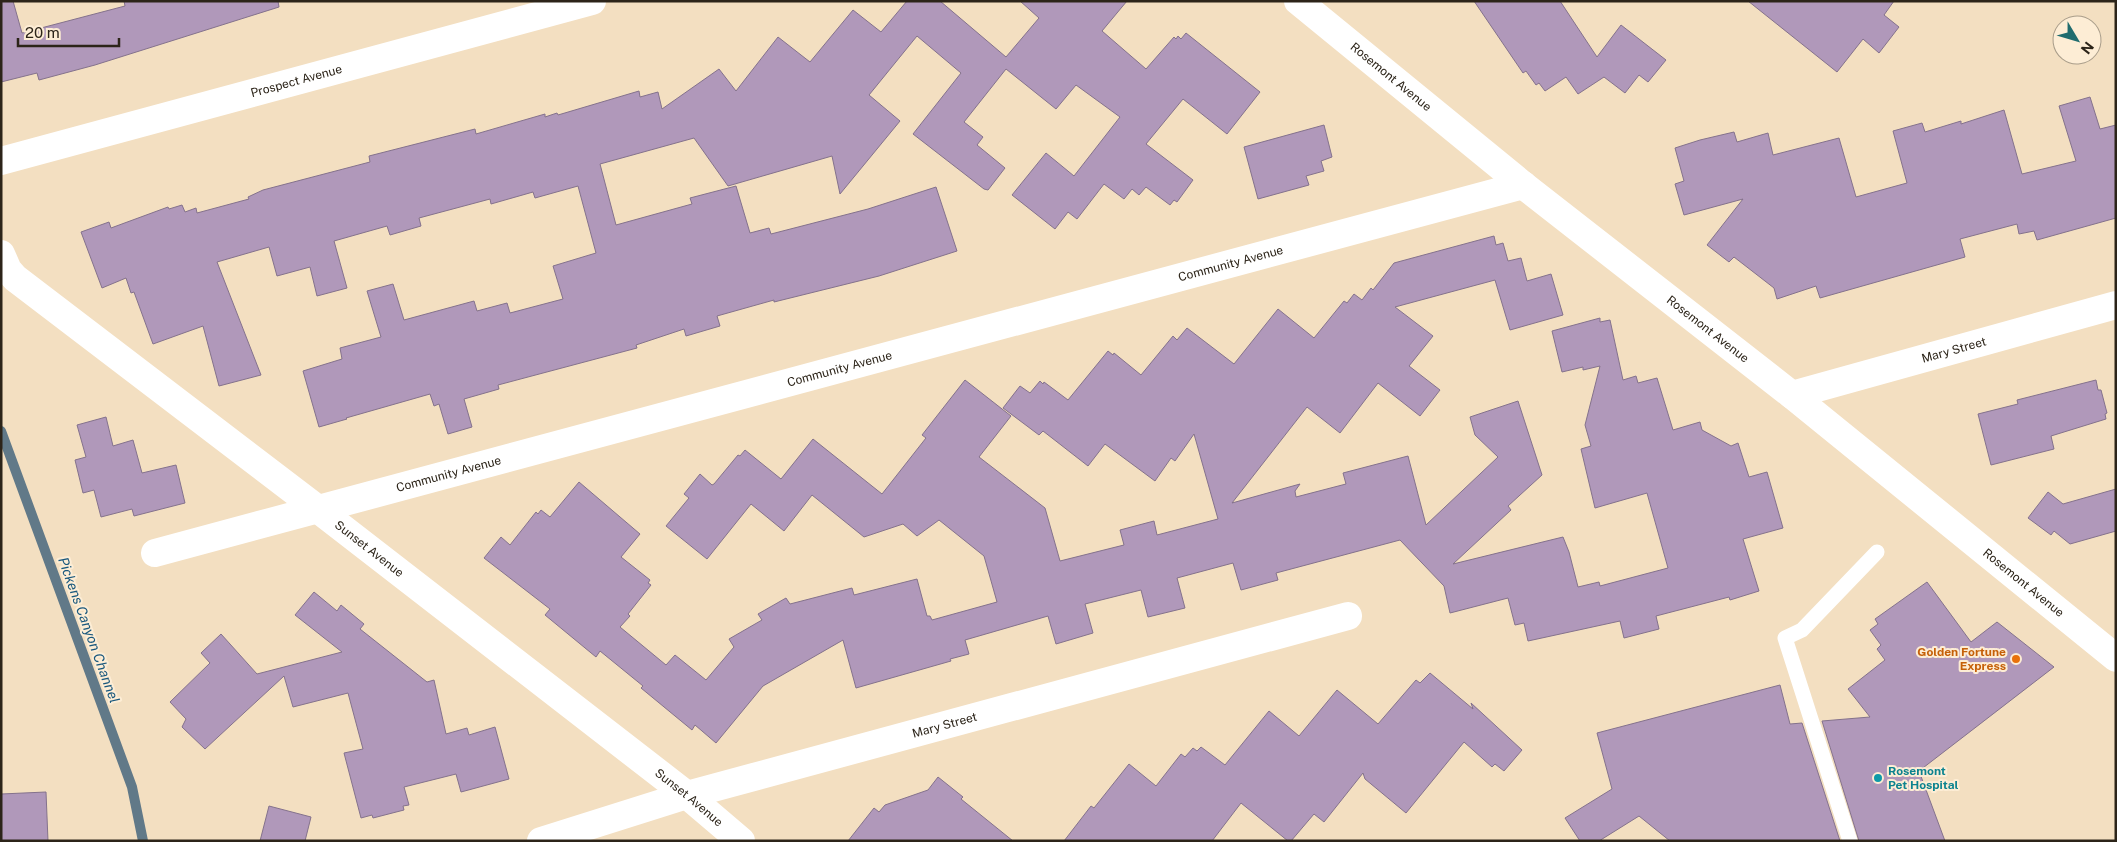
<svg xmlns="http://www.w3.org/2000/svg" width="2117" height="842" font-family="'Public Sans',sans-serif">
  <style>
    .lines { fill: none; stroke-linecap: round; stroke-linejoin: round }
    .stream { stroke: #617988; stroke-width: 10 }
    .building { fill: #b098ba; stroke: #84728c }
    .lane { stroke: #fff; stroke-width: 15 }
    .street { stroke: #fff; stroke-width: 28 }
    .secondary { stroke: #fff; stroke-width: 28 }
    .food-dot { fill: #e8710a; stroke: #fdedd5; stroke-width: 2 }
    .culture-dot { fill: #0f9aa8; stroke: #fdedd5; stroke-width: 2 }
    .labels { text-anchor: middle; stroke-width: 4; stroke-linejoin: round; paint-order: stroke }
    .street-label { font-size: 12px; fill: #2c2419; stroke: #fdedd5 }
    .food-label { font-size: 12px; font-weight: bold; fill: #c56008; stroke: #fdedd5; text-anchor: end }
    .culture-label { font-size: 12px; font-weight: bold; fill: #0d838f; stroke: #fdedd5; text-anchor: start }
    .water-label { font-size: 14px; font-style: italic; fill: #1a587d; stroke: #fdedd5 }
  </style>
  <rect width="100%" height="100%" fill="#f3dfc1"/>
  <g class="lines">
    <path class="stream" d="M1,431l131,356 11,54"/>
  </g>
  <path class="building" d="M1,1h12l9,32 103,-27 -1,-5h154l1,6 -184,58 -56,15 -2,-7 -36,9z
    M907,1h33l66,56 33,-39 -19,-17h107l-25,30 44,38 28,-32 2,2 2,-3 3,3 5,-6 74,59 -33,42 -44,-35 -37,45 47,36 -16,22 -3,-2 -4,5 -24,-18 -7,8 -7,-6 -8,10 -20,-15 -27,35 -9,-7 -13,17 -43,-34 34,-42 28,23 46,-59 -44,-32 -20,24 -50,-40 -42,53 19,15 -6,8 28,23 -17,22 -4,-1 -71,-55 48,-61 -44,-37 -48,59 31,26 -60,73 -8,-38 -104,30 -34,-48 -94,26 16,61 76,-21 -2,-6 46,-12 14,47 19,-5 2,6 97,-25 68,-22 21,64 -78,25 -105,26v-2l-57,16 3,10 -34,10 -2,-7 -48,16 1,3 -139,37 1,4 -35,10 8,28 -24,7 -9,-30 -5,2 -4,-12 -84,24 1,1 -28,8 -16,-56 39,-12 -2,-11 41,-11 -14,-46 26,-7 11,36 70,-19 3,10 30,-8 3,10 53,-14 -10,-33 43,-13 -18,-67 -43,12 -2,-6 -42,12 -1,-5 -71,19 2,8 -31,9 -3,-9 -53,15 13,47 -30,8 -7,-29 -33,9 -8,-29 -52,15 44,113 -42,11 -16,-60 -50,18 -19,-52 -3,1 -5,-15 -24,10 -21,-56 28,-10 2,6 57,-21 1,2 13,-4 3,7 11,-4 1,5 52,-14 -1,-2 15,-7 107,-28 -1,-6 106,-27 1,5 69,-20v3l12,-4 1,2 81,-24 1,6 18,-5 4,17 57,-40 17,22 42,-54 32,25 43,-52 28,22z
    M1474,1h86l37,56 24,-32 45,35 -18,22 -9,-7 -14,18 -21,-16 -26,17 -12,-17 -21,14 -6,-8 -3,2 -10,-14 -3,2z
    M1748,1h146l-10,14 15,12 -20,26 -16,-14 -26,33z
    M2090,97l10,32 16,-4v93l-79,22 -3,-9 -15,3 -2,-10 -57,15 5,18 -145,41 -4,-12 -39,13 -3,-11 -40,-31 -5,5 -22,-17 36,-46 -59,16 -9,-31 9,-3 -9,-33 25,-8 34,-8 3,10 31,-9 5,22 66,-17 17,59 51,-14 -14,-52 29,-8 3,9 36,-11v3l43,-14 18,64 54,-13 -17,-55z
    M1324,125l8,32 -11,4 3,10 -18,5 3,9 -51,14 -14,-52z
    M1494,236l2,9 7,-2 5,18 13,-3 6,23 24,-7 12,41 -53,15 -15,-50 -100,27 38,29 -24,30 31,24 -20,26 -42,-33 -38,50 -33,-26 -75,96 68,-19 -5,7 1,6 50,-13 -3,-11 65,-17 18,69 72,-68 -23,-22 -5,-18 48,-16 24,74 -34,31 3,4 -58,54 110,-27 6,15 9,35 21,-5 1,4 68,-18 -21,-75 -52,15 -14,-59 10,-3 -6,-21 15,-59 -17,4v-3l-21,5 -10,-41 48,-13v4l10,-2 13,60 13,-4 2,7 19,-5 16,52 27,-8 2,8 29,16 7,-3 11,34 18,-5 16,56 -40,11 16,52 -29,9 -1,-3 -73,19 3,13 -35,9 -4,-17 -92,20 -4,-18 -9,2 -7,-27 -58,15 -6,-27 -44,-46 -124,33 2,7 -37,10 -8,-27 -56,15 8,30 -37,9 -7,-27 -56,14 8,29 -37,11 -8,-28 -83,24 4,14 -19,5 1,2 -95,27 -13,-48 -80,46 -47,57 -21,-18 -3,5 -51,-42 2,-2 -43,-35 -4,6 -51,-42 5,-6 -66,-51 17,-21 9,8 26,-33 2,2 3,-4 9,7 29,-35 61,52 -19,23 29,23 -2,3 3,2 -23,29 2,2 -10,11 46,38 9,-10 31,25 28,-33 -5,-8 33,-19 -4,-6 28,-16 4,6 62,-16 2,7 63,-16 10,37h3l2,4 65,-18 -13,-46 -45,-36 -22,16 -14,-12 -39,13 -52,-42 -28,36 -33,-27 -44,55 -41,-33 23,-28 -5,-4 16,-20 12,11 2,-1 24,-29 2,1 5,-6 36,29 32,-40 69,55 44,-56 -4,-3 43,-55 46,36 -32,41 66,51 15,53 64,-16 -4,-15 34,-9 3,14 61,-16 -24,-85 -19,27 -4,-3 -16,23 -50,-37 -17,22 -45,-35 -4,4 -36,-27 17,-22 10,7 10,-12 3,3 1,-2 24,18 40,-49 5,4 1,-2 27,22 32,-39 4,4 10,-12 47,36 44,-55 36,29 30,-37 3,2 7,-9 8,6 9,-12 2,2 21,-27z
    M2096,380l2,10h3l6,23 -2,1 1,5 -55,17 3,13 -63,16 -13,-51 40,-10 -1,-4z
    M106,417l7,29 20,-6 9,33 34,-8 9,38 -51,13 -2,-7 -31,8 -7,-27 -11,3 -8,-33 11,-3 -9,-32z
    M2116,489v42l-46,13 -16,-13 -3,4 -23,-17 20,-26 15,12z
    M1927,582l44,60 26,-20 57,45 -135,104 26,70h-86l-37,-120 48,-4 -22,-28 37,-29 -8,-11 4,-4 -11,-15 8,-6 -3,-5z
    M314,592l23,19 4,-6 23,19 -4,5 67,53 7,-2 12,54 21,-6 2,7 26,-8 14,52 -48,13 -5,-18 -52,13 5,18 -6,1 1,4 -31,8 -1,-3 -11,3 -17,-65 19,-4 -15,-56 -55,14 -9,-31 -79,73 -23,-22 4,-8 -16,-17 40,-39 -9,-10 20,-19 36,40 85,-22 -47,-37z
    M1430,673l43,36 -2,-6 51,47 -18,21 -9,-7 -3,3 -28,-25 -58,71 -41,-34 -2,-6 -39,49 -10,-8 -23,27h-3l-47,-38 -29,38h-148l27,-35 3,2 35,-44 27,22 25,-32 4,3 8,-9 4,3 4,-4 24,18 44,-54 30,25 38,-46 41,34 38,-44 4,3z
    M1780,685l10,39 12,-1 38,118h-170l-31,-25 -40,25h-19l-15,-23 47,-29 -15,-56z
    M938,777l25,20 -2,2 52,42h-165l26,-33 5,4 6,-7 43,-15z
    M46,792l2,49h-47v-47z
    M269,806l42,11 -6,24h-45z"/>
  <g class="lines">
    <path class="lane" d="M1850,841l-65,-203 17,-8 75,-78"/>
    <g class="street">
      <path id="s1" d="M1,161l591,-160"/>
      <path id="s2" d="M1,254l7,16 7,8 304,232 368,285 54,46"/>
      <path id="s3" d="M1792,395l324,-90"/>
      <path id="s4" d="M155,553l1368,-368"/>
      <path id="s5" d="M541,841l146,-46 661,-179"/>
    </g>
    <path class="secondary" id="s6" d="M1298,1l225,184 269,210 324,263"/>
  </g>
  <circle class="food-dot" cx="2016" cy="659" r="5"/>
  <circle class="culture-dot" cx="1878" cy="778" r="5"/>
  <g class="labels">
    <g class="street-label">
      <text dy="4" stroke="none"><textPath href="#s6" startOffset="120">Rosemont Avenue</textPath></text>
      <text dy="4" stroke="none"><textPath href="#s1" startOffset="306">Prospect Avenue</textPath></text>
      <text dy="4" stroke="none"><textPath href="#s4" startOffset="1114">Community Avenue</textPath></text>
      <text dy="4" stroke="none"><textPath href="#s6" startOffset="525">Rosemont Avenue</textPath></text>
      <text dy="4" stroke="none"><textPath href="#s3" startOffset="168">Mary Street</textPath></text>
      <text dy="4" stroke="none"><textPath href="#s4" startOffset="709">Community Avenue</textPath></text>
      <text dy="4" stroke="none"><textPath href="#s4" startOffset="304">Community Avenue</textPath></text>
      <text dy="4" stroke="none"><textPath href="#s2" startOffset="474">Sunset Avenue</textPath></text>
      <text dy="4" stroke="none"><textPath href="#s6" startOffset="930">Rosemont Avenue</textPath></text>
      <text dy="4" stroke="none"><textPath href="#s5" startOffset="420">Mary Street</textPath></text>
      <text dy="4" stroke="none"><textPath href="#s2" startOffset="879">Sunset Avenue</textPath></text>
    </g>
    <g class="food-label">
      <text x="2006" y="656">Golden Fortune<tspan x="2006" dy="14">Express</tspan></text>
    </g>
    <g class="culture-label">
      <text x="1888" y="775">Rosemont<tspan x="1888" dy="14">Pet Hospital</tspan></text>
    </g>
    <g class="water-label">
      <text transform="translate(89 630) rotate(70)" y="5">Pickens Canyon Channel</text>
    </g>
  </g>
  <rect width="2117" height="842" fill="none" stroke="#2c2419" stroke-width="5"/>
  <g transform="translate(2077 40) rotate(128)"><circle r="24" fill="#fdedd5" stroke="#a99d8a"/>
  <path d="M0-4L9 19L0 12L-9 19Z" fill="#206c6e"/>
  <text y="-8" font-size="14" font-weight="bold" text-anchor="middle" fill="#2c2419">N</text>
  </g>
  <path d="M18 38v8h101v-8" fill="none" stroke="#2c2419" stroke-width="2.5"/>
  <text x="25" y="38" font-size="15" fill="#2c2419" stroke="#fdedd5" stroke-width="4" paint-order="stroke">20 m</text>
</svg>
